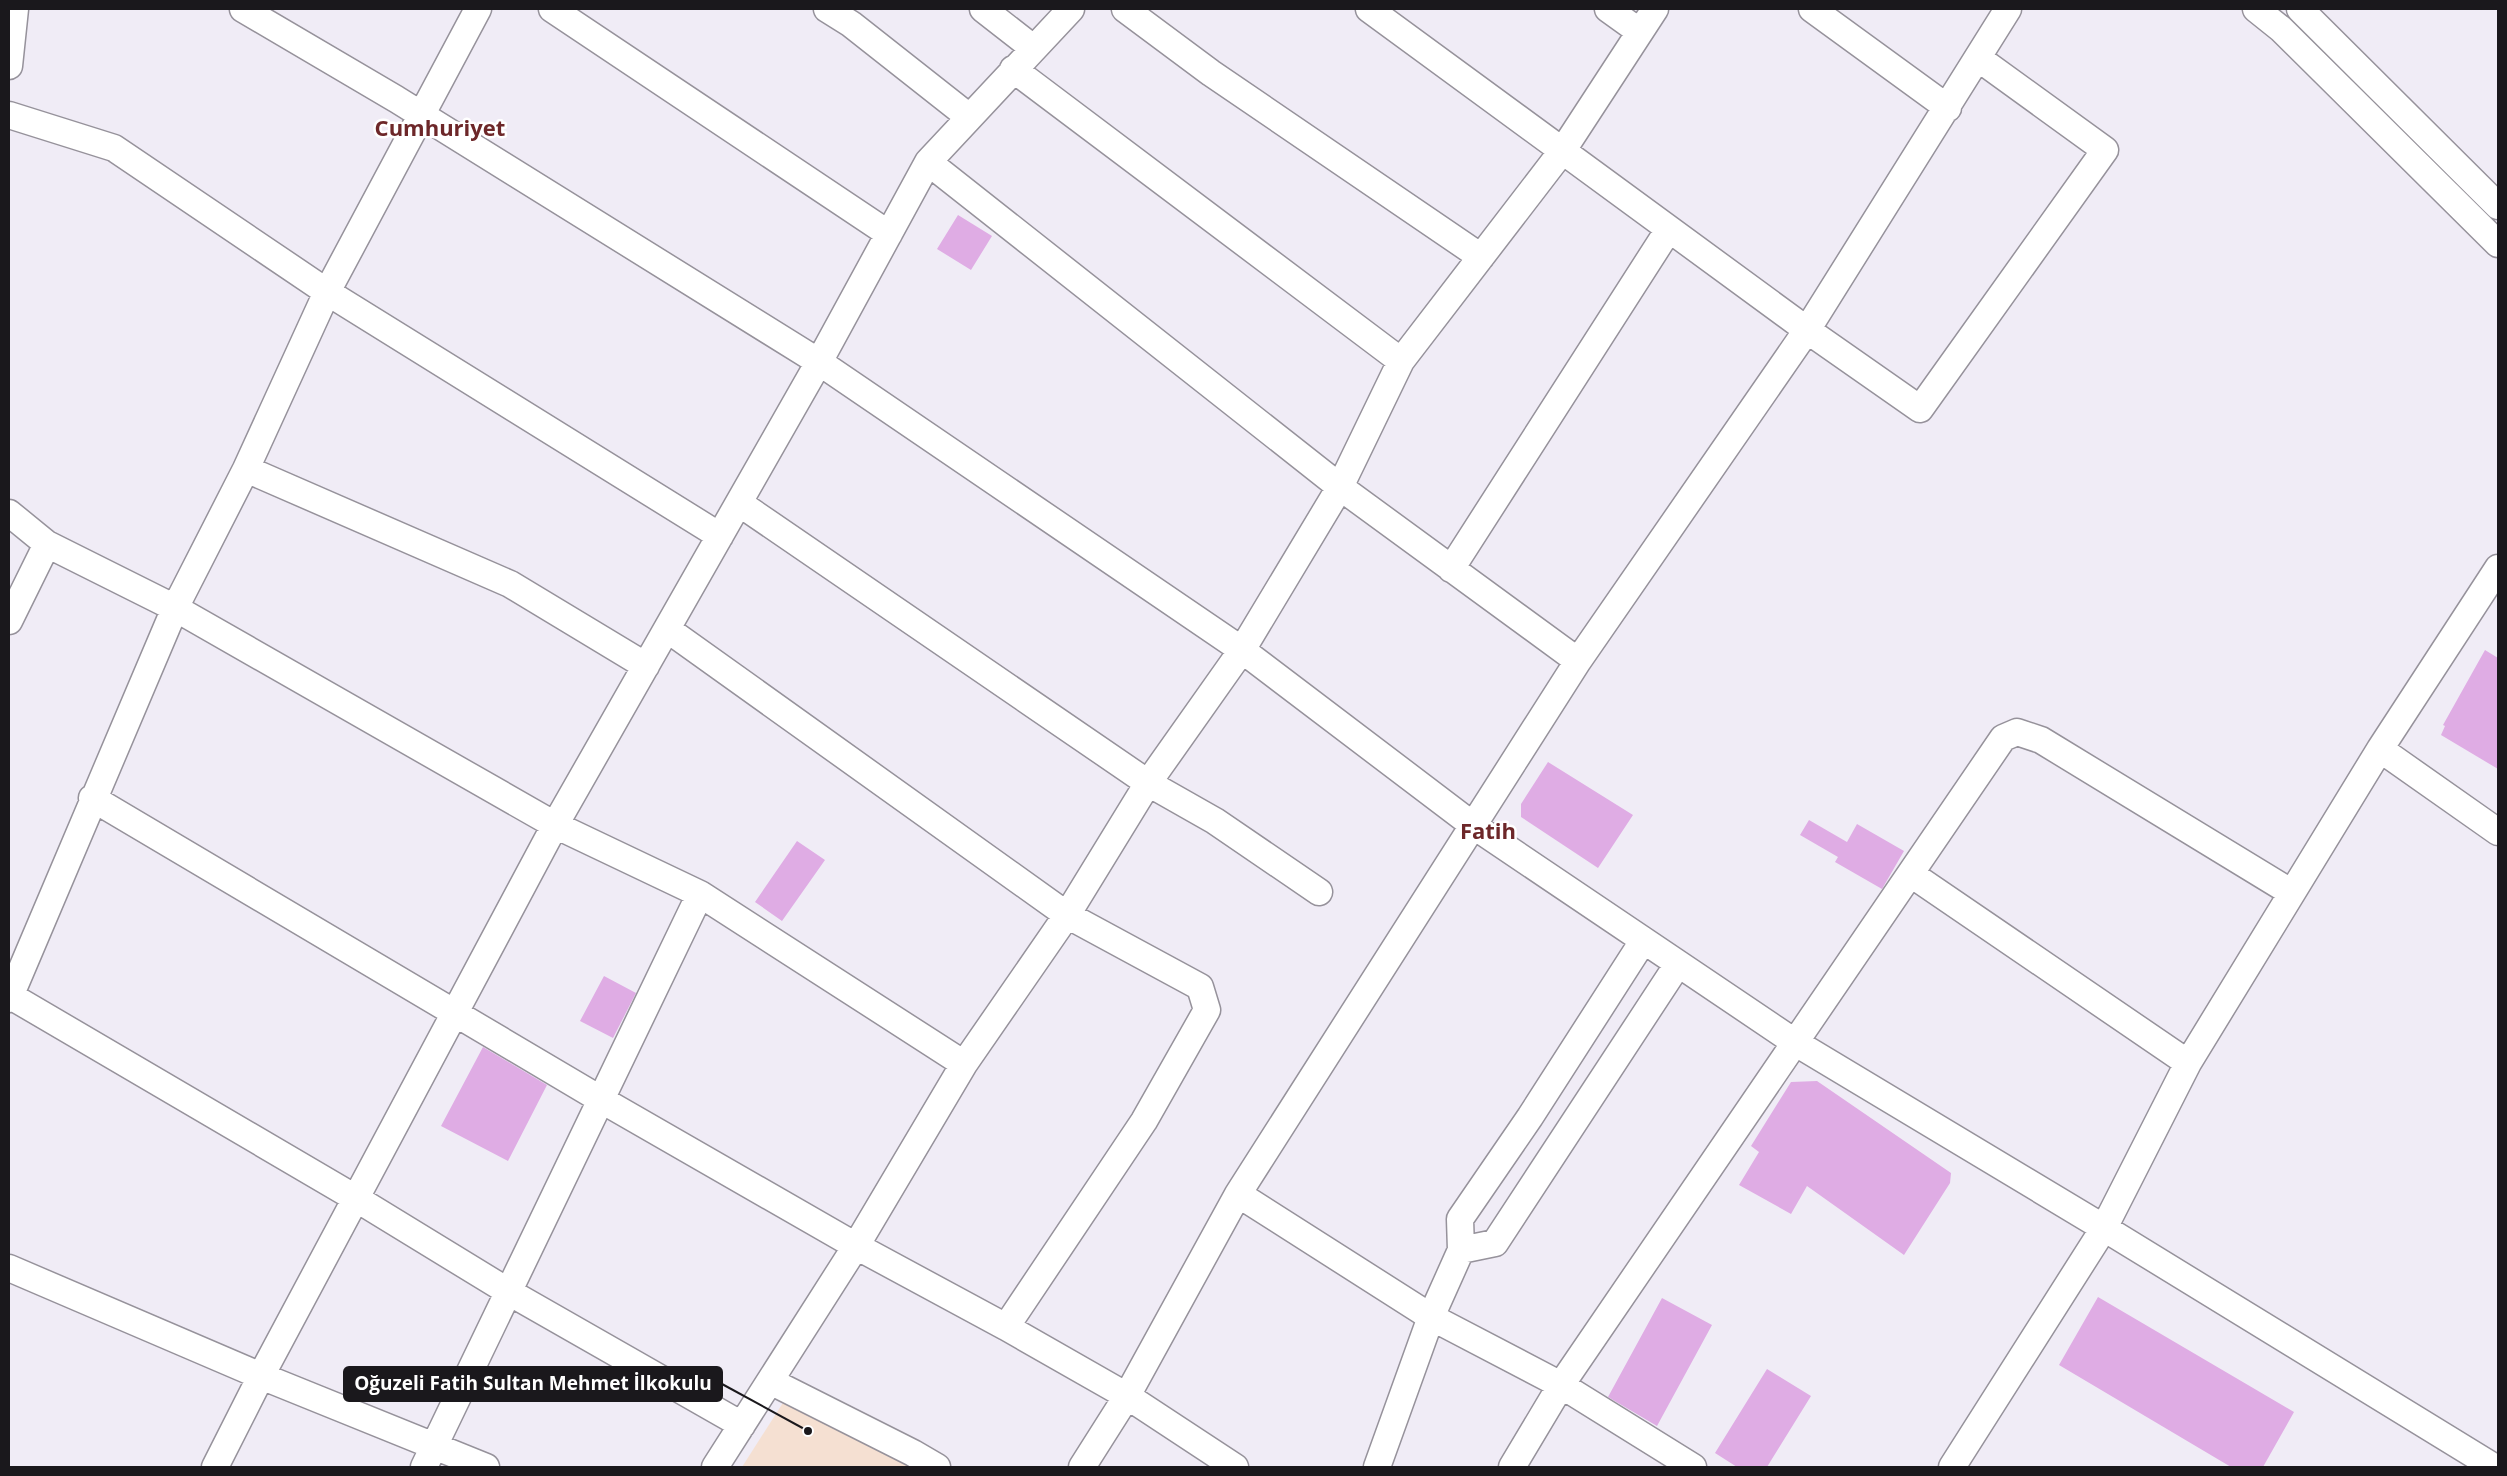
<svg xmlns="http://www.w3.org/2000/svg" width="2507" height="1476" font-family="'Open Sans',sans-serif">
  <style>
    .education { fill: #f5e0d2 }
    .building { fill: #dface4 }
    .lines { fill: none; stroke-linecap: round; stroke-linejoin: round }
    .minor-casing { stroke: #96929b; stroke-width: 29 }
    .minor { stroke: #fff; stroke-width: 26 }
    .labels { text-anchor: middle; stroke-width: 5; stroke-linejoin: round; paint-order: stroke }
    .district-label { font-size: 22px; font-weight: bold; fill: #6d2729; stroke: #fff }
    .leader { fill: none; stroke: #1a181c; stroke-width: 2 }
    .callout-dot { fill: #1a181c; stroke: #fff; stroke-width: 2 }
    .callout { fill: #1a181c; stroke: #1a181c; stroke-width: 2 }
    .callout-label { font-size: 19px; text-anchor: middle; font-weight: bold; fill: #fff }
  </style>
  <rect width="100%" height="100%" fill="#f0ecf6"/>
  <path class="education" d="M786,1398l130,69h-174z"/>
  <path class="building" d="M958,215l34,21 -21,34 -34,-21z
    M2485,650l13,8v111l-57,-34 4,-9 -2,-1z
    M1548,762l85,53 -35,53 -77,-51v-13z
    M1809,820l38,22 10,-18 47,27 -22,38 -47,-27 3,-5 -38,-22z
    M797,841l28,19 -43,61 -27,-19z
    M604,976l32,17 -23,45 -33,-17z
    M483,1047l64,38 -39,76 -67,-35z
    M1817,1081l134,92 -1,10 -46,72 -97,-69 -16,28 -52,-29 20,-33 -8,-6 40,-64z
    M2098,1297l196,115 -31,55h-32l-172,-102z
    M1662,1298l50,27 -55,101 -49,-29z
    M1767,1369l44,27 -44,71h-30l-22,-14z"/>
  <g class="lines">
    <g class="minor-casing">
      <path id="minor" d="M243,9l153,90 423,263 423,288 232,176 322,217 308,185 390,239
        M552,9l337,225
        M827,9l24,15 118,93
        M983,9l50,39
        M1125,9l86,64 270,184
        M1369,9l438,321 113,79 185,-259 -127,-92
        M1608,9l32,23
        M1812,9l136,99
        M2256,9l25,20 217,215
        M2300,9l198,197
        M9,66l6,-57
        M1013,69l388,292
        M9,115l105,33 213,144 393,244
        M928,162l412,325 238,174
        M246,469l264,115 136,82
        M739,503l409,280 67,38 104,71
        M9,513l38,31 128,64 380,217 145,69 264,170
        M1451,569l218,-340
        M9,621l38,-77
        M667,629l400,286 133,72 7,23 -63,111 -138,206
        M2380,749l118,83
        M92,798l508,301 256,147 150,81 121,69 108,71
        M1911,874l277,189
        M9,995l348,204 152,93 233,133
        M9,999l166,-391 71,-139 81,-177 151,-283
        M1238,1194l193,123 130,68 132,82
        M1461,1250l-1,-31 70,-102 113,-176
        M9,1268l252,108 225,91
        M770,1381l143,72 24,14
        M215,1467l46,-91 294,-551 264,-463 109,-200 143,-153
        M424,1467l276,-573
        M715,1467l141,-221 108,-182 103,-149 81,-132 94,-133 98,-163 61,-126 162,-211 92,-141
        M1082,1467l45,-71 111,-202 340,-533 229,-331 201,-321
        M1377,1467l54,-150 30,-67 34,-7 183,-279
        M1512,1467l49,-82 442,-647 14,-6 24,8 251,153
        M1952,1467l152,-239 84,-165 192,-314 118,-181"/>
    </g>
    <use href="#minor" class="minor"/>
  </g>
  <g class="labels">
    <g class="district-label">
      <text x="440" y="136">Cumhuriyet</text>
      <text x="1488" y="839">Fatih</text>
    </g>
  </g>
  <path class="leader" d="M808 1431L722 1384"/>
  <circle class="callout-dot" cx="808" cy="1431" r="5"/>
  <rect class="callout" x="344" y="1367" width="378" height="34" rx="5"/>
  <g class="callout-label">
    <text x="533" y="1390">Oğuzeli Fatih Sultan Mehmet İlkokulu</text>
  </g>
  <rect width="2507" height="1476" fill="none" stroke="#1a181c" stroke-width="20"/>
</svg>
